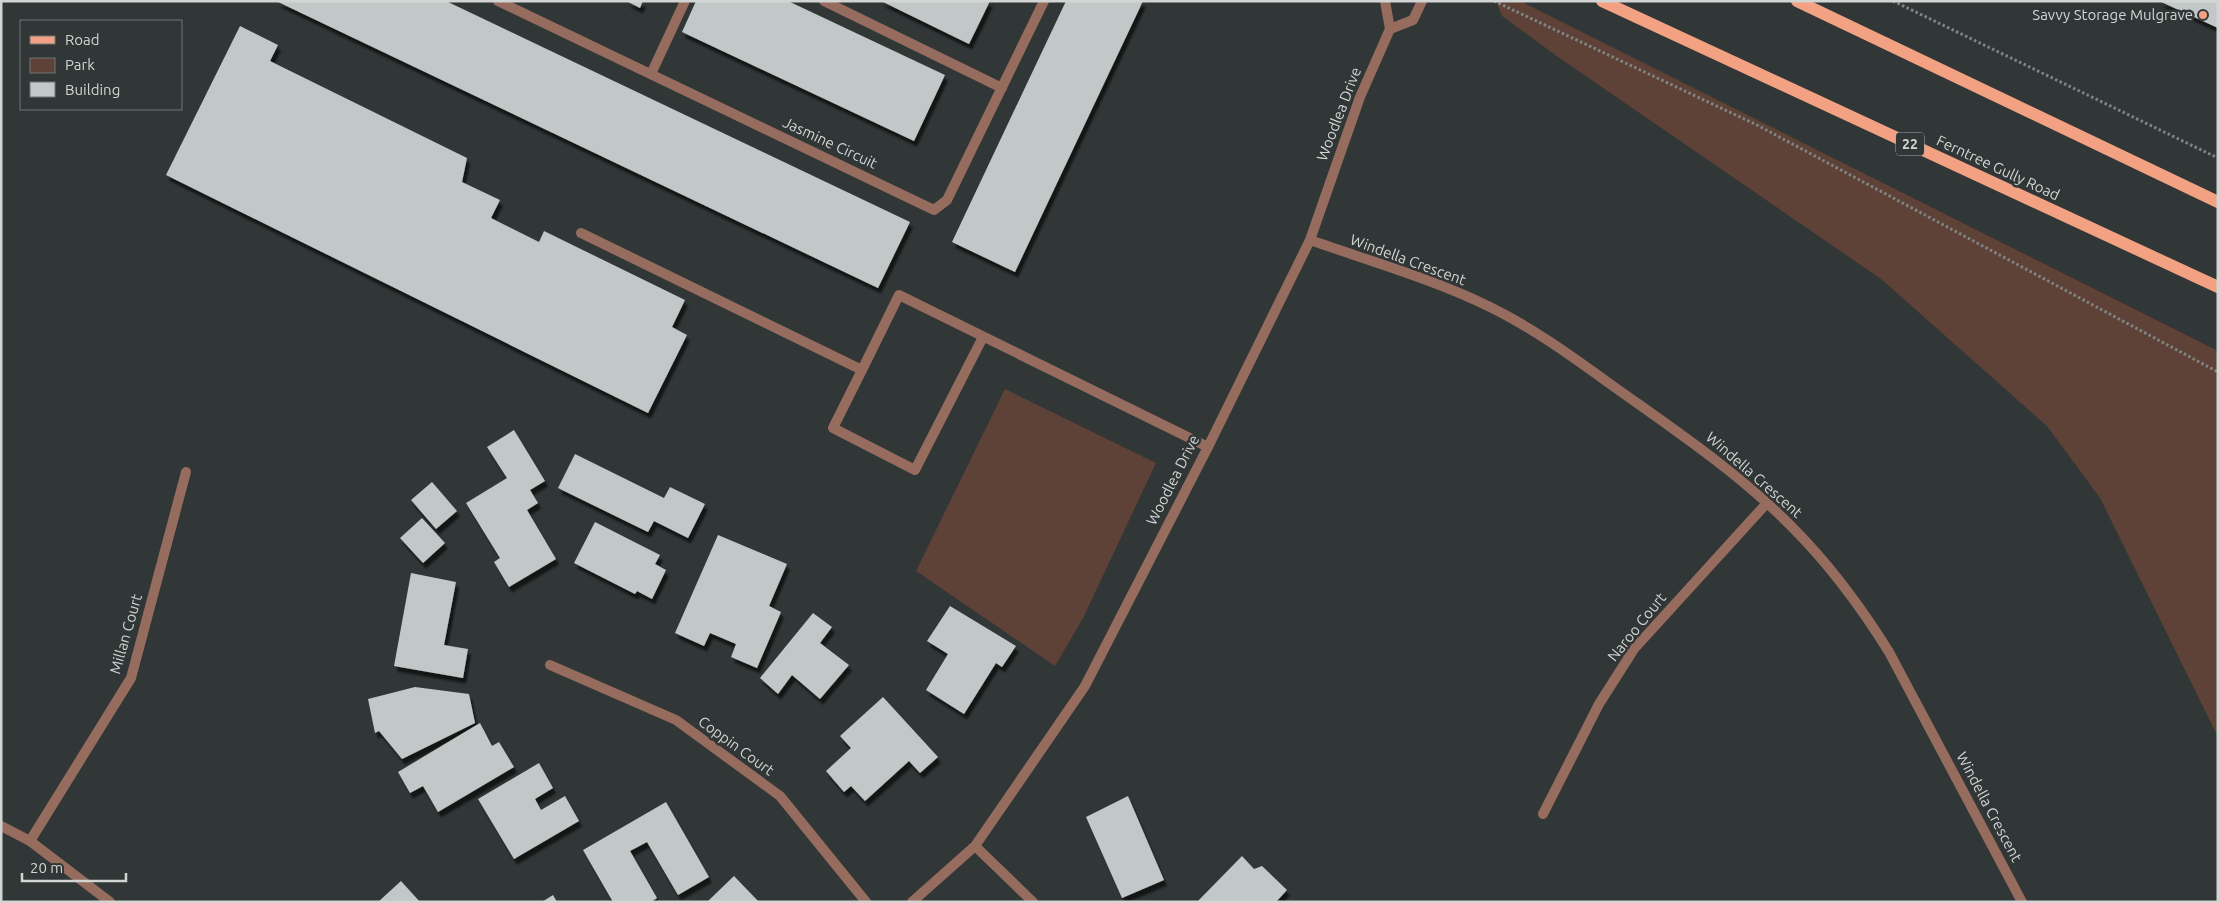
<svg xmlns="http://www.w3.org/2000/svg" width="2219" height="903" font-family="Ubuntu,sans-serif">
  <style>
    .green { fill: #5e4137 }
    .building { fill: #c1c8c7; filter: url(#shadow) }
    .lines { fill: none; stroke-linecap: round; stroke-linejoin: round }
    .path { stroke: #808484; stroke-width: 3; stroke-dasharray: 2.5 2.5; stroke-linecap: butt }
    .service { stroke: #956c5e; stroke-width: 10 }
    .minor { stroke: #956c5e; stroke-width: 10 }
    .primary { stroke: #f3a183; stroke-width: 12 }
    .poi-dot { fill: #f3a082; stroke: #313636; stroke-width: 2 }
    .labels { text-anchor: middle; stroke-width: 5; stroke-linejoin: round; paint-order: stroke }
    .shield { fill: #313636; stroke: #a2a5a5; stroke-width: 1 }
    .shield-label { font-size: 14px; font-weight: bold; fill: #d2d5d4 }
    .poi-label { font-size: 15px; fill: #d2d5d4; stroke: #313636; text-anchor: end }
    .street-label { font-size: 15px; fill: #d2d5d4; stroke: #313636 }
  </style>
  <defs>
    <filter id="shadow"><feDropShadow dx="3" dy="5.5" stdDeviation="1" flood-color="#0009"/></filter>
  </defs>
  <rect width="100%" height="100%" fill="#313636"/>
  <path class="green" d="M1496,1h24l698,350v386l-118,-239 -53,-72 -166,-147 -323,-222 -56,-41z
    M1005,389l151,74 -73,155 -28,48 -139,-95z"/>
  <path class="building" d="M276,1h170l464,221 -32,66z
    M626,1h17l-3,7z
    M696,1h92l157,74 -31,66 -232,-109z
    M881,1h109l-21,43z
    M1066,1h77l-128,271 -63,-30z
    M2159,1h59v27z
    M240,26l38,19 -8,16 197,97 -5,24 38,18 -9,18 48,24 5,-11 141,69 -13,27 15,8 -39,78 -482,-238z
    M514,430l31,51 -15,9 8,13 -11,7 29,49 -47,28 -15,-25 6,-4 -34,-55 41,-25 -20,-31z
    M575,454l89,44 6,-11 35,17 -17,34 -34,-17 -6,11 -90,-44z
    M432,482l25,29 -21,18 -25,-29z
    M422,518l23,25 -22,20 -23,-25z
    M595,522l65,33 -5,9 11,6 -14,29 -15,-8 -2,3 -61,-31z
    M718,535l69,29 -18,42 12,6 -24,56 -26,-11 5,-13 -26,-11 -6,13 -29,-13z
    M411,573l45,9 -12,63 24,4 -5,29 -69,-12z
    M950,606l66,40 -14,21 -6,-4 -32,51 -38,-24 22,-36 -21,-13z
    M813,613l19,14 -12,16 29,22 -29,34 -28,-24 -14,19 -18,-16z
    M415,687l54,7 6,29 -73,36 -23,-28 -4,2 -7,-34z
    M883,697l55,60 -18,16 -11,-12 -44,40 -14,-15 -7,6 -18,-21 25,-23 -11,-12z
    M480,723l12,23 7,-4 15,25 -76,45 -15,-26 -13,7 -12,-21z
    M539,763l14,25 -18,11 6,11 24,-14 14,25 -65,38 -36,-60z
    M1128,796l36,84 -42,18 -36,-81z
    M666,802l43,75 -31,18 -31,-53 -17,9 27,47 -6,4h-38l-30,-52z
    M1242,856l12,13 8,-3 25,24 -11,12h-79z
    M734,876l25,26h-52z
    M401,881l19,21h-42z
    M553,895l4,7h-15z"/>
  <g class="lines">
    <path class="path" d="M1494,1l263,124 461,247
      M1893,1l325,157"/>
    <path class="service" d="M498,1l436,209 13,-10 97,-199
      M824,1l178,87
      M651,74l34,-73
      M581,233l281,137 37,-75 309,152
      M862,370l-29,58 82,42 68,-133"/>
    <path class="minor" d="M1390,29l23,-9 9,-19
      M1310,240c60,21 123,39 180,67 47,23 88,54 130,84 59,42 121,84 172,136 37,37 69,80 97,125l133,250
      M550,665l126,55 104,76 86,106
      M1543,814l56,-110 35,-55 132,-145
      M1,826l29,15 80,61
      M30,841l101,-163 55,-206
      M975,846l58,56
      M912,902l63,-56 110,-160 123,-239 102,-207 50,-143 30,-68 -5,-28"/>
    <path class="primary" d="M1602,1l616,286
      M1797,1l421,201"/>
  </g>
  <circle class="poi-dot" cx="2203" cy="15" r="5"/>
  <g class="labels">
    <rect class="shield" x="1896" y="132.5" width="28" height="23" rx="4"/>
    <g class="shield-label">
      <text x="1910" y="149">22</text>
    </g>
    <g class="poi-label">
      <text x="2193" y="20">Savvy Storage Mulgrave</text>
    </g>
    <g class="street-label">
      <text transform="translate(1339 114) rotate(-69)" y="5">Woodlea Drive</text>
      <text transform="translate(830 143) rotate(25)" y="5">Jasmine Circuit</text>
      <text transform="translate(1998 168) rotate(25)" y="5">Ferntree Gully Road</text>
      <text transform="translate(1408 260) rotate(20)" y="5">Windella Crescent</text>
      <text transform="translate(1754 475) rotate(41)" y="5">Windella Crescent</text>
      <text transform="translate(1173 480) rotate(-63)" y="5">Woodlea Drive</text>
      <text transform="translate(1637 627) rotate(-51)" y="5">Naroo Court</text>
      <text transform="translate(126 634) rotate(-74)" y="5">Millan Court</text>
      <text transform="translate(736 746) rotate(36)" y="5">Coppin Court</text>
      <text transform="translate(1989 807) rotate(62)" y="5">Windella Crescent</text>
    </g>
  </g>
  <rect width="2219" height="903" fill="none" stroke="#d2d5d4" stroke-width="5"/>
  <rect x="20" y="20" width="162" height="90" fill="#313636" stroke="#717675"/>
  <rect x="30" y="36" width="25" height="8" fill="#f3a183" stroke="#717675"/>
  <text x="65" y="45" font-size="15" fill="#d2d5d4">Road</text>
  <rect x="30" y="58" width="25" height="15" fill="#5e4137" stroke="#717675"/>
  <text x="65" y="70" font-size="15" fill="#d2d5d4">Park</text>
  <rect x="30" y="82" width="25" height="15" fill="#c1c8c7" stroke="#717675"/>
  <text x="65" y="95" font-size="15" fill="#d2d5d4">Building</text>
  <path d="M22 873v8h104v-8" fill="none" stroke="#d2d5d4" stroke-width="2.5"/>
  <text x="30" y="873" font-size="15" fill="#d2d5d4" stroke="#313636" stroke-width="4" paint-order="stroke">20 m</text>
</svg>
